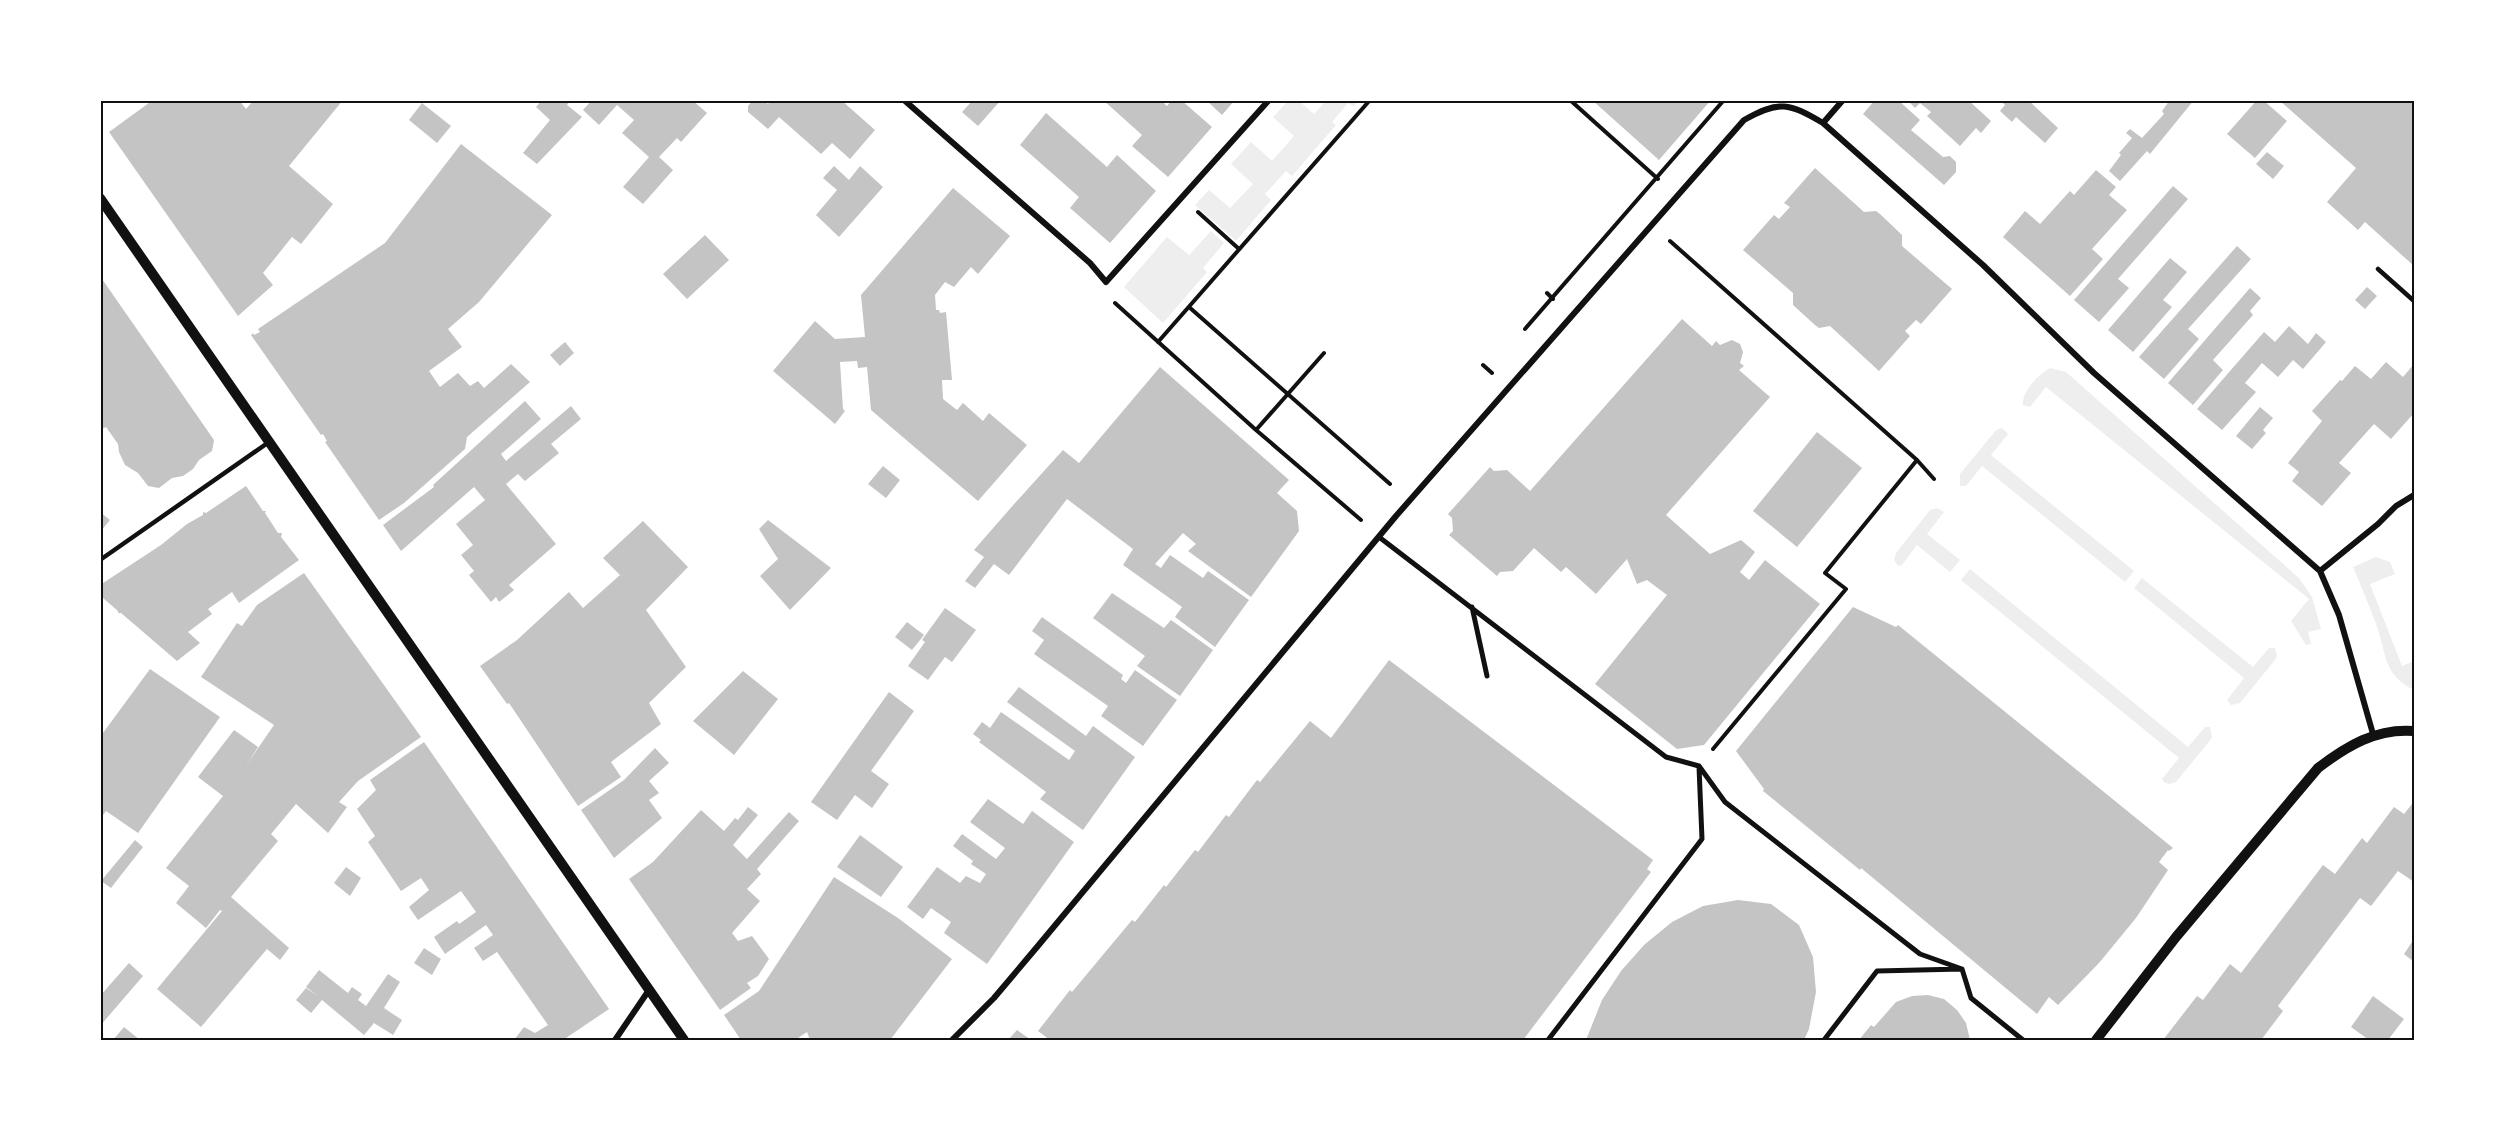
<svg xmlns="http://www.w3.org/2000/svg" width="2515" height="1141" font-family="'DM Sans',sans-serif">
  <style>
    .green { fill: #eee }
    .building { fill: #c4c4c4 }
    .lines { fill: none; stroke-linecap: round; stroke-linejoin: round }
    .path { stroke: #111; stroke-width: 4 }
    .service { stroke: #111; stroke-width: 4.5 }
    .pedestrian { stroke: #111; stroke-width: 5 }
    .minor { stroke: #111; stroke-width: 6 }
    .tertiary { stroke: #111; stroke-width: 10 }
    .neatline { fill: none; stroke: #111; stroke-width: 2 }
  </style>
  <rect width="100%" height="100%" fill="#fff"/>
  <path class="green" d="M1288,101h11l15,13 12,-13h32l-5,5 -5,-3 -16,19 4,3 -44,51 -6,-5 -21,23 6,6 -35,41 -41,-36 14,-15 21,18 23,-24 -22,-20 20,-22 21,19 22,-25 -21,-19z
    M1211,231l13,12 -21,25 4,4 -44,51 -39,-36 43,-50 22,18z
    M2050,368l16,4 233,206 13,19 9,32 -13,3 3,12 -5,1 -15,-24 18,-22 -263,-212 -16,20 -7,-2c-2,-13 16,-31 27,-37z
    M2002,428l6,6 -17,21 143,116 -9,11 -143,-116 -16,20h-6v-12l36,-44z
    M1937,508l7,4 -17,22 33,26 -10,12 -33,-27 -15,20 -4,1 -4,-6 2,-7 34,-43z
    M2376,557l14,5 5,12 -25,10 32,82 12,-5v29c-32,-16 -27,-37 -38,-66 -7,-19 -15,-38 -23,-57z
    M1970,569l218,178 17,-20h5l2,11 -36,44 -7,2 -5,-2 -2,-3 17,-21 -218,-178z
    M2142,578l111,89 16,-19h6l2,8 -2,4 -35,43 -9,2 -4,-5 17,-22 -110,-90z"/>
  <path class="building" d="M153,100h86l7,9 8,-9h89l-54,66 44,38 -32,40 -9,-7 -29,36 10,12 -35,31 -129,-184z
    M542,100h29l-4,5 15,12 -45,47 -14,-11 27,-33 -14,-13z
    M592,100h100l15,13 -26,29 -4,-4 -18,19 14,13 -30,34 -20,-17 26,-30 -27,-24 12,-13 -17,-15 -18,20 -16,-15z
    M753,100h10l5,4 3,-4h70l34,30 -25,29 -18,-16 -11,11 -42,-37 -11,12 -20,-17v-6z
    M973,100h28l-23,26 -16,-14z
    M1103,100h58l6,6 5,-6h9l31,27 -44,50 -36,-31 10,-11z
    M1206,100h29l-13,15z
    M1592,100h119l-52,60z
    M1875,100h23l22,20 -9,10 32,27 7,-1 6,6v10l-12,13 -81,-71z
    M1907,100h61l23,21 -10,12 -5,-5 -16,18 -33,-30 4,-4 -11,-9 -5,5z
    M2000,100h28l30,28 -13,15 -29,-26 -4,5 -12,-11 5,-6z
    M2170,100h24l-44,54 -3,-3 -27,30 -11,-10 12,-16 -2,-2 13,-15 -6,-5 4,-4 12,9 22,-24 -2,-3z
    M2257,100h6l24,21 -32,37 -28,-24z
    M2279,100h135v166l-49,-44 -7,8 -31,-28 29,-34z
    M422,103l29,23 -14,17 -28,-23z
    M1046,113l61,54 10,-12 39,36 -46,52 -40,-35 9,-11 -59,-52z
    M461,144l91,71 -73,87 -31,27 14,18 -33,24 11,16 18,-14 12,13 8,-5 6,7 27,-24 19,18 -63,55 -2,12 -61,54 -25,17 -54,-78 2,-1 -4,-7 -2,1 -70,-100 2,-2 1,2 6,-3 -2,-3 127,-86z
    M2267,152l17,14 -11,13 -17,-15z
    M834,166l15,14 11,-14 23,21 -44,50 -23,-22 21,-25 -14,-12z
    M1815,168l49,44 12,-1 4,3 22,21v11l50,43 -31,35 -5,-4 -11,11 5,5 -31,35 -49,-45 -11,2 -4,-3 -22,-20v-12l-50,-43 31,-35 5,4 11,-12 -6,-4z
    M2096,170l20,17 -7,8 18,15 -35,39 11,10 -33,37 -67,-59 22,-26 15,13 30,-33 4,4z
    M2173,186l15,13 -70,80 11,9 -30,34 -25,-22z
    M953,188l57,48 -32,38 -7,-7 -17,20 -9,-5 -10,13 1,15h3l1,3 6,-1 6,68h-10l1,19 14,11 6,-7 20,18 6,-8 38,32 -49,56 -107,-91 -4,-43 -9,1 -1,-7 -17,1 3,47 2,2 -10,13 -62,-53 42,-50 20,18 30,-2 -4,-42z
    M705,235l24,25 -42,39 -24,-25z
    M2237,246l14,13 -63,70 11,10 -35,40 -25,-22z
    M2170,258l17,14 -24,28 9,7 -39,45 -25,-22z
    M102,279l112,161 -2,11 -13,9 -6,9 -10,7 -11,2 -13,10 -11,-2 -10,-13 -13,-8 -6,-13 -1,-8 -12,-17 -6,3v-149z
    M2367,287l10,9 -12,13 -10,-9z
    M2250,288l11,10 -11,13 3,4 -40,45 10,10 -30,35 -25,-22z
    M1682,319l30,27 4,-5 4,4 12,-5 8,4 3,8 -3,11 4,3 -5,4 31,27 -104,118 44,39 31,-14 14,12 -15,20 9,8 16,-20 55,44 -116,141 -27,4 -82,-65 72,-89 -20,-15 -10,4 -10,-25 -31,35 -30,-27 -5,5 -27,-24 -21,23 -13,1 -3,4 -48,-41 4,-4 -1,-13 -4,-4 42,-47 4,4 13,-1 23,21z
    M2289,326l19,18 8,-11 10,9 -23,27 -10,-9 -15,17 -16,-14 -17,20 11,9 -34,38 -25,-21 67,-77 11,10z
    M565,342l9,11 -14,13 -10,-11z
    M2386,362l17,15 11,-13v49l-23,26 -17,-15 -35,39 12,10 -29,33 -30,-25 7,-9 -11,-9 34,-42 -10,-10 28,-31 2,1 13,-15 16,13z
    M1160,367l129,113 -12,13 20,18 2,20 -48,66 -63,-46 8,-7 -13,-11 -28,31 6,4 9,-13 33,23 5,-7 41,29 -34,47 -40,-30 7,-10 -59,-42 10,-16 -66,-50 -58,76 -15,-11 -19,24 -10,-7 19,-24 -10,-7 41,-47 48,-53 16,13z
    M525,401l16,18 -40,35 5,7 65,-55 10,13 -30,25 8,9 -34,28 -7,-7 -12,10 50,60 -47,41 5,5 -15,12 -3,-5 -5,5 -22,-27 5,-4 -13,-16 12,-10 -17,-21 29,-24 -11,-13 -73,64 -18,-26 51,-38 -1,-2z
    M2260,407l13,11 -10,12 3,3 -14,16 -16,-13z
    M1817,432l45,36 -65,79 -44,-36z
    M883,466l17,14 -14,18 -18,-14z
    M246,486l17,25h3l-1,2 13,20h4l-1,4 18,23 -60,43 -7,-11 -24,17 4,5 -24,18 12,11 -23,18 -56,-48h-3v-2l-15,-13h-3v-13l61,-40 26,-21 16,-9v-3l3,1z
    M100,512l10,8 -10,12z
    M768,520l63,48 -41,42 -30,-34 18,-17 -19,-30z
    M643,521l45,46 -42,43 40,57 -37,36 12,21 -50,38 10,15 -43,29 -69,-103 -2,1 -27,-38 37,-26 52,-48 14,16 37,-33 -17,-17z
    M304,573l117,164 -63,44 -19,21 8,5 -19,26 -32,-29 -25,30 7,7 -47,56 58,51 -9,12 -13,-11 -66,78 -44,-38 65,-78 -2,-1 -14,18 -30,-25 13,-17 -23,-18 57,-72 -25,-19 36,-47 24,17 -11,17 27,-39 -73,-48 36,-54 5,3 15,-21z
    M1112,593l52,35 7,-8 42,30 -33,46 -43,-30 8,-10 -52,-38z
    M1853,607l43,20 2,-2 275,223 -4,3 -1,-1 -9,12 9,8 -32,48 -37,45 -41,42 -9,-8 -12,17 -176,-146 -1,2 -97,-79 1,-2 -28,-38z
    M945,608l31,22 -24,32 -7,-5 -17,23 -20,-14 17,-24 -3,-2z
    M1042,617l81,58 -2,4 5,4 9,-13 42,30 -34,46 -42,-30 7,-10 -74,-52 10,-14 -12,-9z
    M907,622l17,13 -12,15 -17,-13z
    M1389,660l264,200 -6,9 4,3 -128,168h-473l-12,-9 32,-41 2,2 60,-72 3,2 29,-37 2,2 29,-37 3,2 28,-37 3,2 28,-37 3,2 50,-61 21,17z
    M150,669l70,48 -82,116 -32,-22 -6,8v-82z
    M743,671l35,28 -44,56 -41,-34z
    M1019,687l67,49 7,-10 42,31 -52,73 -43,-31 6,-7 -67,-50 2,-2 -8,-6 9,-12 8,6 11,-16 68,48 6,-9 -68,-49z
    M889,692l25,19 -43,60 18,13 -17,24 -17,-13 -18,25 -26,-18z
    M424,742l185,267 -46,31h-49l10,-13 11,6 13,-8 -51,-73 -14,9 -9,-13 19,-13 -7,-10 -41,29 -11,-17 23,-16 2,3 17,-12 -15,-21 -43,29 -9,-13 20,-17 -8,-12 -20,13 -33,-49 7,-6 -18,-27 19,-19 -6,-10z
    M655,748l14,15 -20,18 10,12 -10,7 13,18 -48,40 -33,-48 43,-30z
    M988,799l35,25 9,-13 42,31 -87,122 -43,-31 7,-11 -20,-14 -8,11 -16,-12 30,-40 23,16 6,-7 14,7 6,-9 -15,-10 2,-3 -20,-15 9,-12 34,25 9,-11 -35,-26z
    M2412,804h2v78l-16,-11 -27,35 -11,-8 -82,108 5,5 -22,29h-98l34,-44 6,4 27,-36 11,9 82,-108 12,9 27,-36 5,5 27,-36 10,7z
    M748,807l10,8 -25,30 14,14 42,-47 10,9 -42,48 4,5 -14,15 13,12 -28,32 6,8 14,-5 17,23 -11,17 -11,7 4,5 -31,22 -91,-131 24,-17 48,-52 23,21 11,-13 3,2z
    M860,835l43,32 -22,30 -44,-30z
    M135,840l8,7 -32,41 -10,-7z
    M346,867l15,11 -11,18 -16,-13z
    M834,877l64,41 54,41 -62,81h-80l-3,-8 -12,8h-54l-17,-25 35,-24z
    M1738,900l33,4 28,21 14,32 3,35 -7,37 -5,11h-218l16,-40 19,-29 23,-26 28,-23 31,-16z
    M2414,939v23l-10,-8z
    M424,948l17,11 -9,16 -18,-12z
    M129,963l14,13 -43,50v-30z
    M319,970l29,23 4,-6 10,7 -4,6 8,6 22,-32 12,8 -16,26 18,12 -9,15 -19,-12 -10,12 -42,-35 -11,13 -15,-13 10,-12 12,8 -12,-9z
    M1928,995l16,4 13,11 9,13 4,17h-111l12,-15 3,2 22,-25 16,-6z
    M2373,996l31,23 -16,21h-19l-18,-13z
    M124,1027l16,13h-27z
    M1017,1030l14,10h-23z"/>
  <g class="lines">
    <path class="path" d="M1570,100l88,79
      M1198,212l41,37
      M1670,241l247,219 -92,113 21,16 -133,160
      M1547,293l6,6
      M1115,303l141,127 105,90
      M1189,307l201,177
      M1525,329l199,-229
      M1158,342l212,-242
      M1483,365l9,8
      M1256,430l68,-77
      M1917,460l17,19"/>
    <path class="service" d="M2378,269l36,32
      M100,560l169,-118"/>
    <path class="pedestrian" d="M1379,537l287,220 33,9 26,36 195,152 42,15 -85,2 -53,69
      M1472,607l15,69
      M1962,969l9,29 52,42
      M1548,1040l154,-201 -3,-72"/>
    <path class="minor" d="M904,100l186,163 16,19 163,-182
      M1823,123l160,142 111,108 226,198 19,44 34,119
      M2320,571l58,-47 18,-18 18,-11
      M615,1040l34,-50
      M952,1040l42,-42 43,-51 359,-431 348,-396c35,-20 45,-17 79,3l20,-23"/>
    <path class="tertiary" d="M100,198l584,842
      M2096,1040l80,-103 142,-169c29,-22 58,-40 96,-37"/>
  </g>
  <rect width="2515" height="1141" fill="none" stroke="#ffffff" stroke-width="204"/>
  <rect x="102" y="102" width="2311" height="937" class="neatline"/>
</svg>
